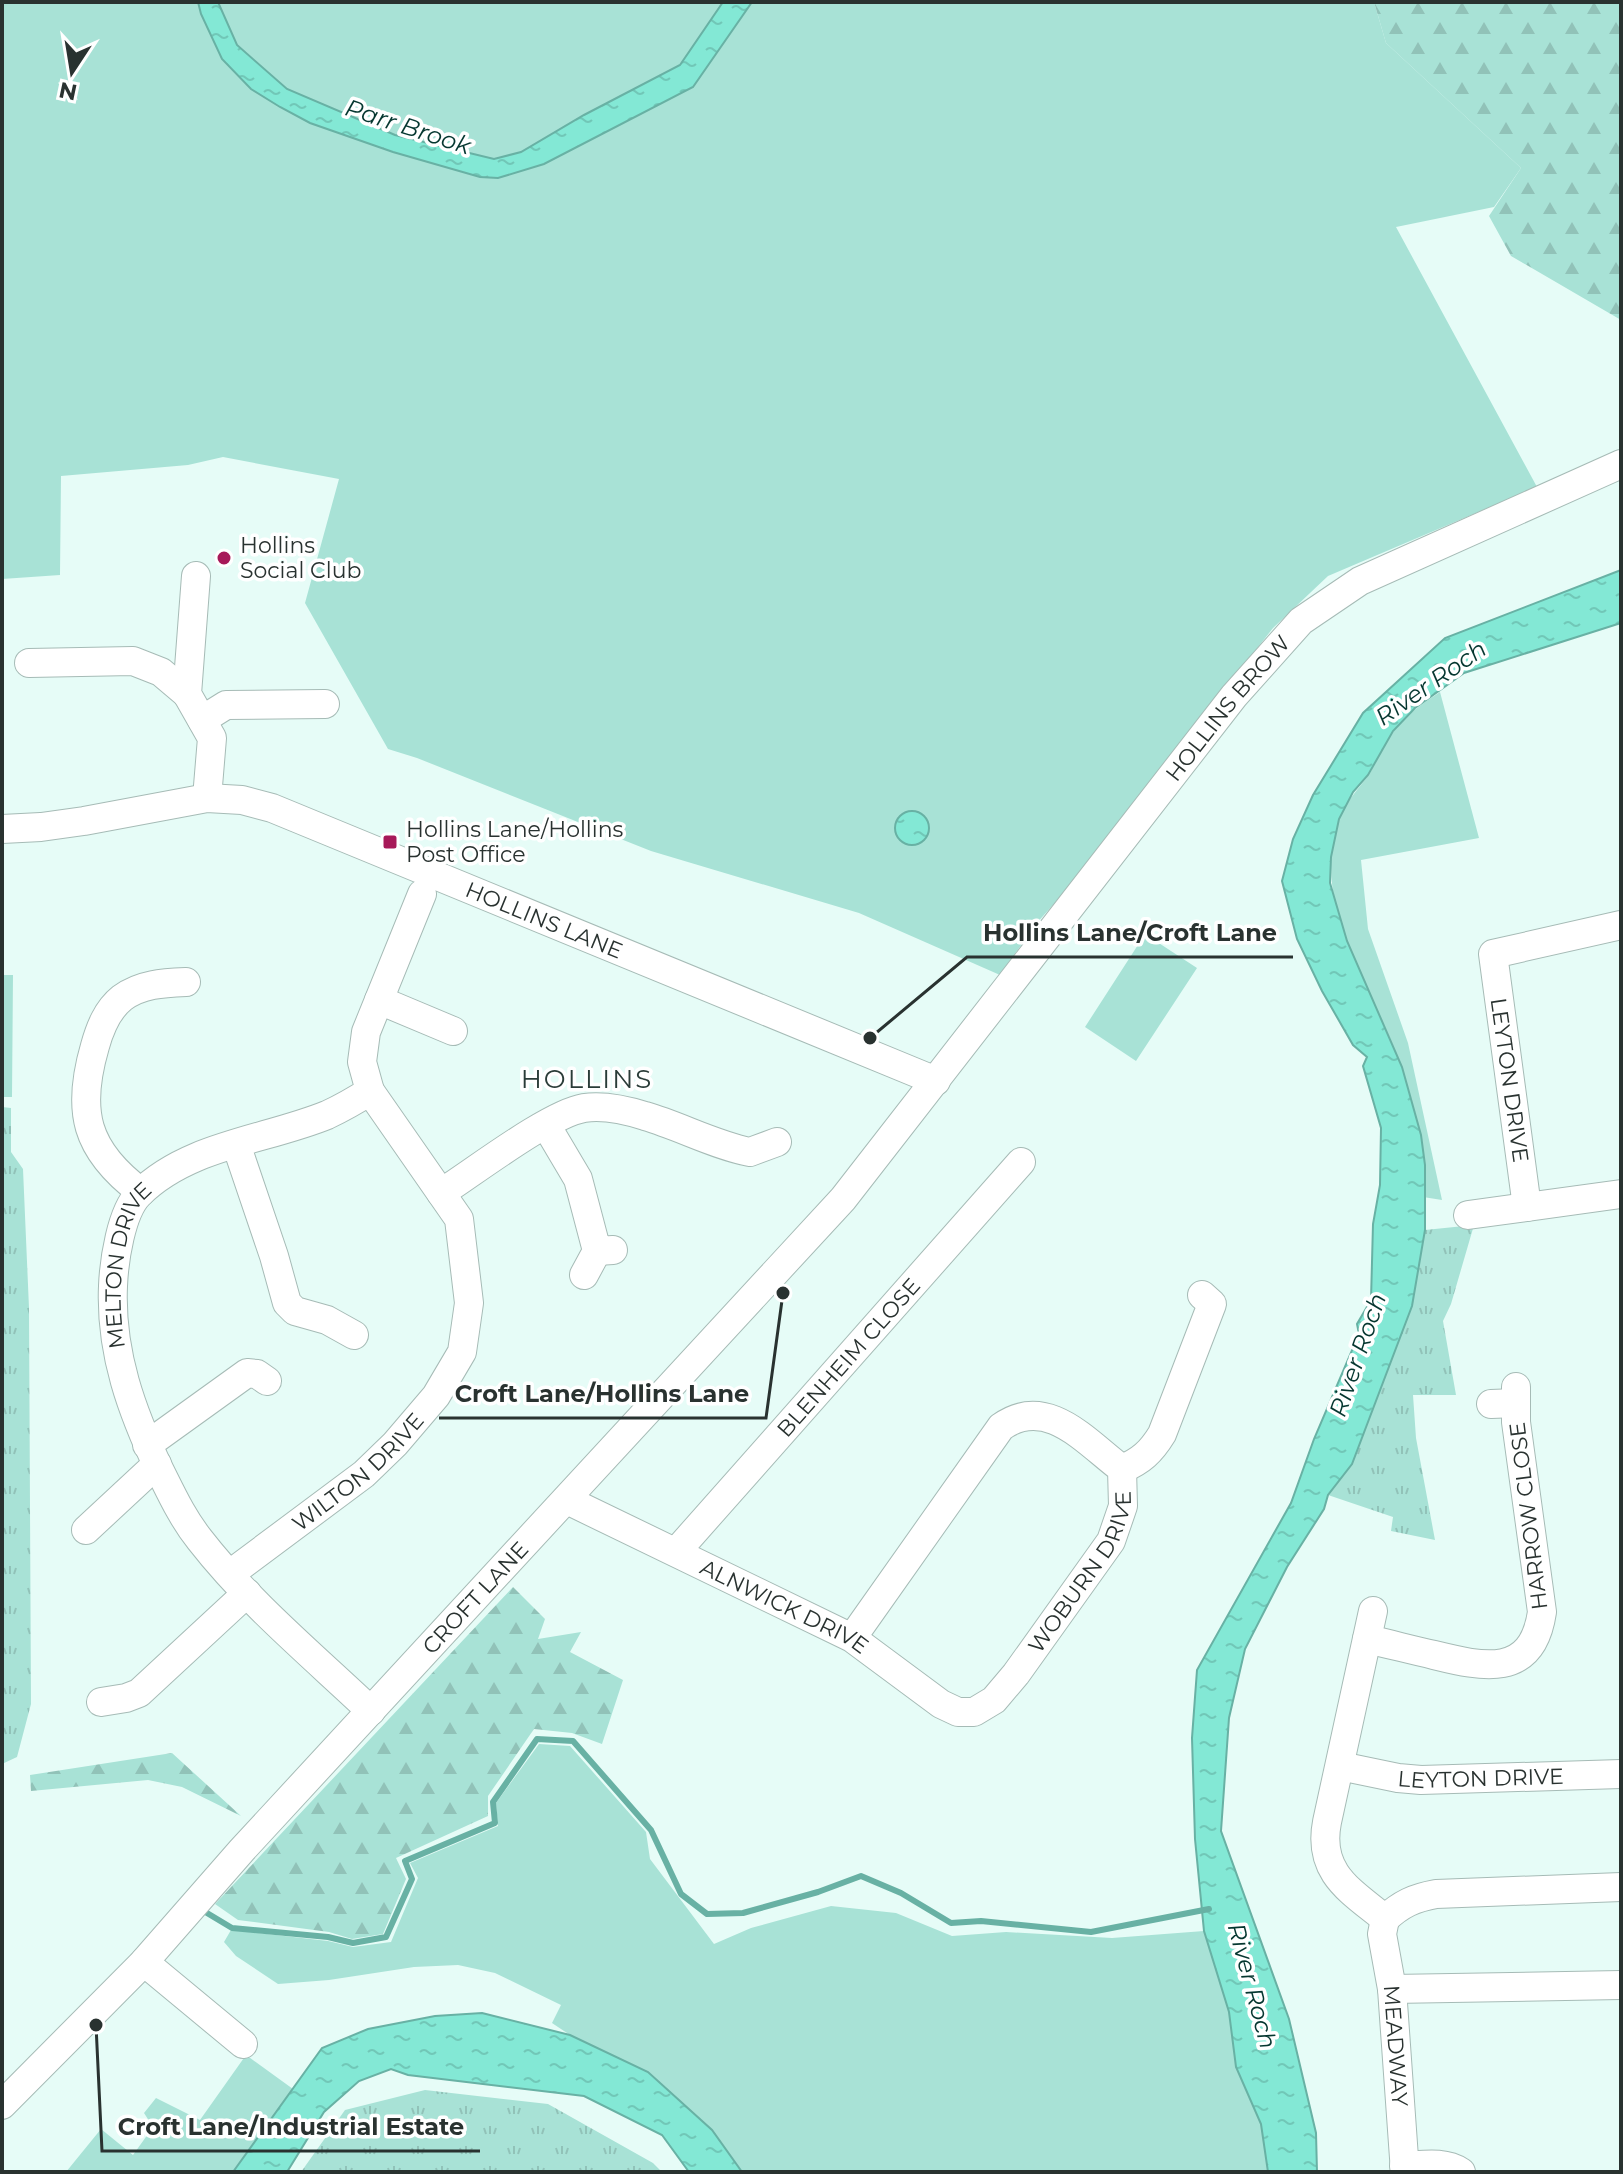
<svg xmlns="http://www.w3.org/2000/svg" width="1623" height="2174" font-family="Montserrat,sans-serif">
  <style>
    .grass { fill: #a8e2d6 }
    .forest { fill: url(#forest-firs) }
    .park { fill: url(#park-tufts) }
    .water { fill: url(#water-ripples); stroke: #68b1a4; stroke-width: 2 }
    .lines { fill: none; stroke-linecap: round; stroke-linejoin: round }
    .stream { stroke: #68b1a4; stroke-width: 6 }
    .minor-casing { stroke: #a6bbb6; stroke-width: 30 }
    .minor { stroke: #fff; stroke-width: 28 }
    .poi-dot { fill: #a71959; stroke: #fff; stroke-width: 3 }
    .labels { text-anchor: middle; stroke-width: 7; stroke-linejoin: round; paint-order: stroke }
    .poi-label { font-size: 22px; fill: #293230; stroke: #fff; text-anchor: start }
    .street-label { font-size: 22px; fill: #293230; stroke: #fff }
    .water-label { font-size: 24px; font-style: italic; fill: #053730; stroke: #fff }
    .quarter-label { font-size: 26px; letter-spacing: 2px; fill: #2a3c38; stroke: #fff }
    .leader { fill: none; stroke: #293230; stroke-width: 3 }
    .callout-dot { fill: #293230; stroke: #fff; stroke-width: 3 }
    .callout-label { font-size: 24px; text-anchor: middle; font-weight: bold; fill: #293230; stroke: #fff; stroke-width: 7; stroke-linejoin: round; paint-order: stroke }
  </style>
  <defs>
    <pattern id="forest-firs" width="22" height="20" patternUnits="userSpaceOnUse" patternTransform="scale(2)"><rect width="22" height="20" fill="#a8e2d6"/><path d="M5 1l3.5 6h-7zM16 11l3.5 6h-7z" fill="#91c2b8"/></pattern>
    <pattern id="park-tufts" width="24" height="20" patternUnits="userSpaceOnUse" patternTransform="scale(2)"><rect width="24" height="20" fill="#a8e2d6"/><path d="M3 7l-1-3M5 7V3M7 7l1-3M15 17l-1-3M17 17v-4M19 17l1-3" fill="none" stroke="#91c2b8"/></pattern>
    <pattern id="water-ripples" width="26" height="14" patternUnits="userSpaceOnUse" patternTransform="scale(2)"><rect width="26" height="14" fill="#83e8d5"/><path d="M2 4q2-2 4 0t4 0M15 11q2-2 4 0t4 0" fill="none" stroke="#71c7b7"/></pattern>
  </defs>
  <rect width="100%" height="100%" fill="#e6fcf7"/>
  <path class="grass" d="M2,2h1372l12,41 135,125 -27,39 -98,20 141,260 -209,89 -55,52 -196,250 -42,47 -35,50 -141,-62 -208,-62 -234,-93 -29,-9 -83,-146 34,-124 -116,-22 -35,8 -127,11 -1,99 -58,4z
    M1440,692l39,146 -118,22 7,69 40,114 34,157 -19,-3c3,-45 -7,-88 -22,-131 -27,-78 -94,-162 -61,-248 6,-18 20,-30 30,-45 8,-14 14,-30 24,-42 13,-17 29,-28 46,-39z
    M1145,934l52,34 -61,93 -51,-34z
    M2,975h11l-1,122h-10z
    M539,1744l31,2 76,86 4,27 64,85 37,-16 80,-22 65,7 56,23 54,-4 106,6 92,-7 25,81 7,55 25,57 7,48h-526l-30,-42 -64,-58 -78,-37 -18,-12 9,-18 -66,-32 -37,-8 -44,2 -85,13 -51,4 -42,-28 -12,-14 7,-12 97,11 25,6 38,-5 27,-64 -8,-15 88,-37 -2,-23z
    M246,2055l47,34 -60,83h-167l35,-43 32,26 20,-28 -9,-14 12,-15 44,22z"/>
  <path class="forest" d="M1374,2h247v318l-110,-64 -22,-40 32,-48 -135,-125z
    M513,1587l32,32 -7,20 43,-7 -11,20 53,28 -21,64 -30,-11 -38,-4 -46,67v20l-92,42 10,21 -23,55 -31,5 -23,-7 -91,-12 -23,-16z
    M172,1753l69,63 -59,-29 -34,-7 -117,11 -1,-16z"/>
  <path class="park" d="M2,1107l9,1v44l12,17 6,139 2,396 -14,53 -15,7z
    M1474,1225l-23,79 -8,17 13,74h-43l3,43 19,102 -44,-9 2,-14 -65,-22 24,-31 60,-158 13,-76z
    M425,2090l123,14 105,59 9,9h-361l44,-62z"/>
  <path class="water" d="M198,2h20l19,43 50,44 108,46 99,24 27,-7 63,-37 96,-50 43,-63h29l-59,85 -149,77 -46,14 -18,-1 -87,-25 -83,-29 -30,-16 -29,-18 -29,-30 -21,-45z
    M1621,570v53l-157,50 -49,35 -22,23 -25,44 -15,17 -14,27 -8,38 -1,26 17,58 55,126 19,68 4,30v65l-13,76 -60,158 -24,31 -4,14 -37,58 -42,82 -16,69 -8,113 68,188 27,114 1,39h-49l-7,-48 -25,-57 -7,-55 -25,-81 -9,-92 -3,-101 5,-68 94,-167 23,-64 45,-105 -2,-10 14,-24 2,-76 7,-39 1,-57 -18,-62 4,-9 -14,-12 -31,-54 -25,-52 -15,-58 11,-42 20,-44 50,-82 82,-75z
    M895 828a17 17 0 1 1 34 0a17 17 0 1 1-34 0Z
    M482,2013l88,22 78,37 64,58 30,42h-53l-27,-37 -78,-39 -176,-21 -17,-6 -32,12 -35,31 -37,60h-54l89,-124 46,-19 67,-13z"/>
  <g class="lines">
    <path class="stream" d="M207,1913l25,15 96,9 25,6 33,-6 26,-58 -7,-18 90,-38 -2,-21 44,-63 36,2 78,89 30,64 26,20 36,-1 75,-21 43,-16 40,17 50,30 30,-2 110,11 118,-23"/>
    <g class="minor-casing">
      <g id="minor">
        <path d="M196,576l-9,118 25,44 -5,60"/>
        <path d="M29,663l104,-2 28,11 26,22"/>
        <path d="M202,720l24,-15 99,-1"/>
        <path id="s1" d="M2,829l39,-2 43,-6 123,-23 35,2 30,8 664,273"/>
        <path d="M379,1000l74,31"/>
        <path d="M546,1125l32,54 19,72 16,-1"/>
        <path d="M236,1144l38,112 13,47 8,8 32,9 27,15"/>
        <path d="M141,1192c-56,-42 -65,-81 -46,-146 5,-18 12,-36 27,-48 19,-14 41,-15 64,-16"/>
        <path d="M441,1193c33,-21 108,-79 143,-85 20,-3 42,2 61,8 35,10 69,29 105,36l27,-10"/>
        <path d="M1527,1207l-34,-253 128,-29"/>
        <path d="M1468,1215l153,-21"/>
        <path d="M584,1275l13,-24"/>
        <path d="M1491,1404l25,-1"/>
        <path d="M147,1445l100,-72 10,1 10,7"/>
        <path d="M1122,1469c19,-8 29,-17 40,-35l50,-130 -10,-9"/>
        <path id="s2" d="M567,1500l285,138 89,66 17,8h16l20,-12 22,-26 95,-133 12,-35 -1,-37c-36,-27 -75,-75 -121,-42l-149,211"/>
        <path d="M86,1530l71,-66"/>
        <path id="s3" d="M676,1552l345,-390"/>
        <path id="s4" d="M230,1574l134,-100 31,-30 41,-48 26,-44 7,-49 -10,-84 -89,-128"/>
        <path d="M1373,1611l-46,211c-10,51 24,69 58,97"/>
        <path d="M1367,1639c22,5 45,11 67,16 49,12 98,24 108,-43l-26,-190v-35"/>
        <path d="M101,1702l25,-4 13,-5 108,-100"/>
        <path id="s5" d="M371,1711c-58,-55 -122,-108 -171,-171 -17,-21 -28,-45 -40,-69 -28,-59 -50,-118 -47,-185 1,-25 8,-74 26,-92 49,-49 127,-54 188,-79 15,-7 29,-15 43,-24l-8,-29 4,-30 56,-138"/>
        <path id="s6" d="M1340,1766l58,12 23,2 200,-6"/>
        <path id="s7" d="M1385,1919l-3,15 10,55 13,183"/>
        <path d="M1385,1919c16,-15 29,-21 51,-25l185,-7"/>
        <path d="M144,1962l99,82"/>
        <path d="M1392,1989l229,-4"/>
        <path id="s8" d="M2,2105l142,-143 98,-112 601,-651 391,-503 67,-75 59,-40 261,-117"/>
        <path d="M1404,2166c20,-1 40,-5 57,6"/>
      </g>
    </g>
    <use href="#minor" class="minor"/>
  </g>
  <g class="poi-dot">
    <circle cx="224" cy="558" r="8"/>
    <rect x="382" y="834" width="16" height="16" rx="4"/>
  </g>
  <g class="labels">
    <g class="poi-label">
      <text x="240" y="553">Hollins<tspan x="240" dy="25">Social Club</tspan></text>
      <text x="406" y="837">Hollins Lane/Hollins<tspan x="406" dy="25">Post Office</tspan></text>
    </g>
    <g class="street-label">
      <text dy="8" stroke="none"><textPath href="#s8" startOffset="1860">HOLLINS BROW</textPath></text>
      <text dy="8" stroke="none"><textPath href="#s1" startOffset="568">HOLLINS LANE</textPath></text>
      <text transform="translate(1510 1080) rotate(82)" y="8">LEYTON DRIVE</text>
      <text dy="8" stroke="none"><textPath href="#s5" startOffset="538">MELTON DRIVE</textPath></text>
      <text dy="8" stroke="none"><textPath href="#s3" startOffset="260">BLENHEIM CLOSE</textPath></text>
      <text dy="8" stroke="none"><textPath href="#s4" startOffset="164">WILTON DRIVE</textPath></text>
      <text transform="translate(1528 1516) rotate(-97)" y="8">HARROW CLOSE</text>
      <text dy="8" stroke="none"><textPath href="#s2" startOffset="642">WOBURN DRIVE</textPath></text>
      <text dy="8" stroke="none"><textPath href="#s8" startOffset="694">CROFT LANE</textPath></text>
      <text dy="8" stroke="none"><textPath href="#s2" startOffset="242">ALNWICK DRIVE</textPath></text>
      <text dy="8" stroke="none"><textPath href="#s6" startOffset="142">LEYTON DRIVE</textPath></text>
      <text dy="8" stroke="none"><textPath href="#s7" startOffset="128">MEADWAY</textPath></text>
    </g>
    <g class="water-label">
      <text transform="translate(408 127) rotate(18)" y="8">Parr Brook</text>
      <text transform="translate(1431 683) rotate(-35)" y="8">River Roch</text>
      <text transform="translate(1358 1355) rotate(-71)" y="8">River Roch</text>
      <text transform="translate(1252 1986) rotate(75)" y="8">River Roch</text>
    </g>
    <g class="quarter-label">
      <text x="587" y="1088">HOLLINS</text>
    </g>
  </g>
  <path class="leader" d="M870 1038L967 957H1293M783 1293L766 1418H439M96 2025L102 2151H480"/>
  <g class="callout-dot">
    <circle cx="870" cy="1038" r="8"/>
    <circle cx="783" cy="1293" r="8"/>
    <circle cx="96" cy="2025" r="8"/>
  </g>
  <g class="callout-label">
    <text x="1130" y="941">Hollins Lane/Croft Lane</text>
    <text x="602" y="1402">Croft Lane/Hollins Lane</text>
    <text x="291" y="2135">Croft Lane/Industrial Estate</text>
  </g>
  <rect width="1623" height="2174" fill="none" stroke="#293230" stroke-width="8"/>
  <g transform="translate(72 72) rotate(192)" stroke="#ffffff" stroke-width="6" paint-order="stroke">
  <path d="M0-6L14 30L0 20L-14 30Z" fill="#293230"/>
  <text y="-12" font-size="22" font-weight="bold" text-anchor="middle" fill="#293230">N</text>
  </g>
</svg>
